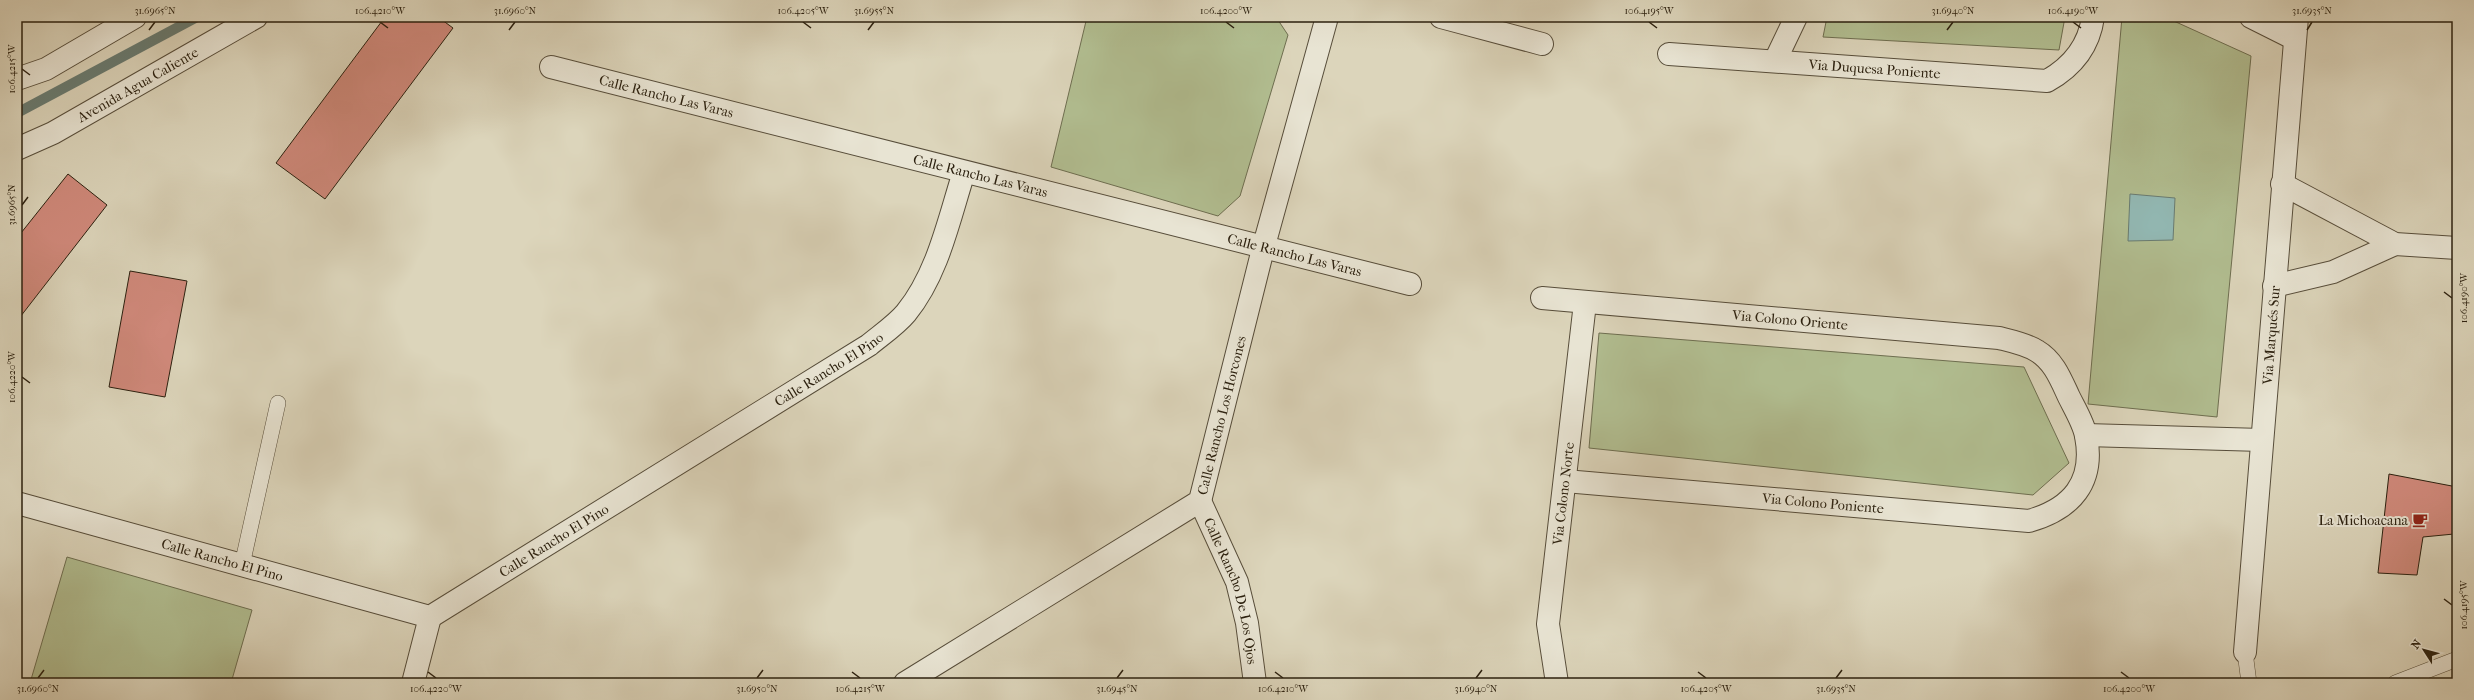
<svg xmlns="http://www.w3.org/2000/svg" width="2474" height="700" font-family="'IM FELL French Canon',serif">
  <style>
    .green { fill: #b1bd90; stroke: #6e6e50 }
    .water { fill: #92b8b3; stroke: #697b71 }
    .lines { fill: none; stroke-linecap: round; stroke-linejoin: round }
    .stream { stroke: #697b71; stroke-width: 10 }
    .building { fill: #d0897b; stroke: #2b200f }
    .service-casing { stroke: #574d3a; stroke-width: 16 }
    .minor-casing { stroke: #574d3a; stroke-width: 24 }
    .tertiary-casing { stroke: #574d3a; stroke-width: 24 }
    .service { stroke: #e8e4d3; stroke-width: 15 }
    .minor { stroke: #e8e4d3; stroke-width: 22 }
    .tertiary { stroke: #e8e4d3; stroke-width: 22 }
    .ticks { fill: none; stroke: #2b200f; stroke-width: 1.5 }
    .labels { text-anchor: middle; stroke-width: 4; stroke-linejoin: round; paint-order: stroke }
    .street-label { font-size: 14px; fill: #2b200f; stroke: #e8e4d3 }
    .poi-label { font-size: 14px; fill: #2b200f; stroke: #e8e4d3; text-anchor: end }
    .neatline { fill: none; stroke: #2b200f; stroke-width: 1.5 }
    .ticks-label { font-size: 10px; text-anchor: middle; fill: #2b200f }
  </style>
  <rect width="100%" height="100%" fill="#dcd5bb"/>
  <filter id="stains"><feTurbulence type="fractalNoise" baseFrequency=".005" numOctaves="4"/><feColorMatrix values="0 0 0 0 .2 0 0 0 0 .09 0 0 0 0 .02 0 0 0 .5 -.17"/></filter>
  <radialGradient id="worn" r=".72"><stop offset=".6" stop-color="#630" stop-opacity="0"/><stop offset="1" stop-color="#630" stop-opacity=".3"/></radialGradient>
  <path class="green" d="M1087,17h189l12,18 -48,161 -22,20 -167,-49z
    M1827,17h238l-6,33 -236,-13z
    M2122,17h43l86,39 -34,361 -129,-13z
    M1599,333l425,34 45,96 -36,32 -444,-47z
    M67,557l185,53 -21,73h-201z"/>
  <path class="water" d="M2130,194l45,4 -2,42 -45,1z"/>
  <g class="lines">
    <path class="stream" d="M17,113l180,-96"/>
  </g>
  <path class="building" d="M385,17h53l15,11 -128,171 -49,-36z
    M68,174l39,31 -90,116v-83z
    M130,271l57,10 -22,116 -56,-10z
    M2389,474l68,13 -3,47 -31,3 -6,38 -39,-2z"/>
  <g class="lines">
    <g class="service-casing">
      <path id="service" d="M242,565l36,-162
        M2245,652l4,31
        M2395,683l62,-24"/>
    </g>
    <g class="minor-casing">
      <g id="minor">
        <path d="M1441,17l101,27"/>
        <path d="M2251,17l44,22"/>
        <path id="s1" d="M1669,54l378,27c25,-14 42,-35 46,-64"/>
        <path d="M1775,61l21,-44"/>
        <path id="s2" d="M551,67l859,217"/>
        <path d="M2282,184l113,60 62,4"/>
        <path d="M2274,286l59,-14 62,-28"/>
        <path id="s3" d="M1542,298l457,40c12,3 27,6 38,13 17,10 24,29 32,46 6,12 15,27 17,39 9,47 -15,73 -57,85l-464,-40"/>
        <path d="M2086,435l176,5"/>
        <path id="s4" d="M1200,501l37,81 10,41 8,60"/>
        <path id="s5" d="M17,503l413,114 439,-272c12,-10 27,-20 37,-32 32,-39 43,-94 58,-141"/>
        <path id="s6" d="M2245,652l52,-635"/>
        <path d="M413,683l17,-66"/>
        <path id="s7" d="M905,683l295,-182 63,-252 64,-232"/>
        <path id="s8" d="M1557,683l-9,-59 37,-321"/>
      </g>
    </g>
    <g class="tertiary-casing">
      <g id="tertiary">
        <path d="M17,79l29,-10 89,-52"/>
        <path id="s9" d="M17,149l36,-16 203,-116"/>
      </g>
    </g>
    <use href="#service" class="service"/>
    <use href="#minor" class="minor"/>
    <use href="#tertiary" class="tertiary"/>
  </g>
  <path class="ticks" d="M380,22l8,6M803,22l8,6M1226,22l8,6M1649,22l8,6M2073,22l8,6M149,30l6,-8M509,30l6,-8M868,30l6,-8M1947,30l6,-8M2307,30l5,-8M22,69l8,6M22,205l6,-8M2444,292l8,6M22,377l8,6M2444,599l8,6M428,672l8,6M852,672l8,6M1275,672l8,6M1698,672l8,6M2121,672l8,6M38,678l6,-8M757,678l6,-8M1117,678l6,-8M1476,678l6,-8M1836,678l6,-8"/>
  <defs>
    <g id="cafe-bare" transform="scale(1.2)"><path d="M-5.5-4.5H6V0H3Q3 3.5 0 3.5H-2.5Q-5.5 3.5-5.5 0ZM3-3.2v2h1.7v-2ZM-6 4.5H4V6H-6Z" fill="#8f2418" stroke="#e8e4d3" stroke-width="2.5" paint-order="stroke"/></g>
  </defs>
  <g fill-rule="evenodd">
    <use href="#cafe-bare" x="2420" y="520"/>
  </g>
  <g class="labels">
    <g class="street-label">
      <text dy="5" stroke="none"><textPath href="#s1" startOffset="206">Via Duquesa Poniente</textPath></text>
      <text dy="5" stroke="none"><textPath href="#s9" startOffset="137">Avenida Agua Caliente</textPath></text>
      <text dy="5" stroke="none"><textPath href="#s2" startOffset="119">Calle Rancho Las Varas</textPath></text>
      <text dy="5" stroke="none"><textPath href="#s2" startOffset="443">Calle Rancho Las Varas</textPath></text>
      <text dy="5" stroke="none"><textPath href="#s2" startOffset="767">Calle Rancho Las Varas</textPath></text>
      <text dy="5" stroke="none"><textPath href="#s3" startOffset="249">Via Colono Oriente</textPath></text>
      <text dy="5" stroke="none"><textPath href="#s6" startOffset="318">Via Marqués Sur</textPath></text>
      <text dy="5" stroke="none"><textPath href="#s5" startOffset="898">Calle Rancho El Pino</textPath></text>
      <text dy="5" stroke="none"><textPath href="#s7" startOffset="435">Calle Rancho Los Horcones</textPath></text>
      <text dy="5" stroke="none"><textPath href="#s8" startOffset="191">Via Colono Norte</textPath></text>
      <text transform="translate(1823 503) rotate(5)" y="5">Via Colono Poniente</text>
      <text dy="5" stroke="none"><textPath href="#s5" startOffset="574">Calle Rancho El Pino</textPath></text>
      <text dy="5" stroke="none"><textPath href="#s5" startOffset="213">Calle Rancho El Pino</textPath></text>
      <text dy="5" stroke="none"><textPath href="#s4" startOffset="96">Calle Rancho De Los Ojos</textPath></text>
    </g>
    <g class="poi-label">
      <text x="2408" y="525">La Michoacana</text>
    </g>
  </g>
  <rect width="2474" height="700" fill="none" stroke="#dcd5bb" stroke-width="44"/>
  <g transform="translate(2424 650) rotate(306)" stroke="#e8e4d3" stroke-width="3" paint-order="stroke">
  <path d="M0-3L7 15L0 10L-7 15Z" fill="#2b200f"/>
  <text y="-6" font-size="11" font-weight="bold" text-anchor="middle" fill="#2b200f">N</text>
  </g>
  <rect x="22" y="22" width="2430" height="656" class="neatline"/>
  <g class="ticks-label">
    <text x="155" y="14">31.6965°N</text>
    <text x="380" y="14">106.4210°W</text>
    <text x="515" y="14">31.6960°N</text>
    <text x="803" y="14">106.4205°W</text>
    <text x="874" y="14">31.6955°N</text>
    <text x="1226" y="14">106.4200°W</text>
    <text x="1649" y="14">106.4195°W</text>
    <text x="1953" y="14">31.6940°N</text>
    <text x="2073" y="14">106.4190°W</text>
    <text x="2312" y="14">31.6935°N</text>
    <text transform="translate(11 69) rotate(-90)" y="4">106.4215°W</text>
    <text transform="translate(11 205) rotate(-90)" y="4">31.6965°N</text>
    <text transform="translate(2463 298) rotate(-90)" y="4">106.4190°W</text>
    <text transform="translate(11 377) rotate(-90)" y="4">106.4220°W</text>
    <text transform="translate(2463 605) rotate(-90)" y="4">106.4195°W</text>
    <text x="38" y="692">31.6960°N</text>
    <text x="436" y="692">106.4220°W</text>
    <text x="757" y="692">31.6950°N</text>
    <text x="860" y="692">106.4215°W</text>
    <text x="1117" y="692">31.6945°N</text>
    <text x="1283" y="692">106.4210°W</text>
    <text x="1476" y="692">31.6940°N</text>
    <text x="1706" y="692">106.4205°W</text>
    <text x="1836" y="692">31.6935°N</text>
    <text x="2129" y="692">106.4200°W</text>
  </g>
  <rect width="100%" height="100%" filter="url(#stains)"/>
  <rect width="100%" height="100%" fill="url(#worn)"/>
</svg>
